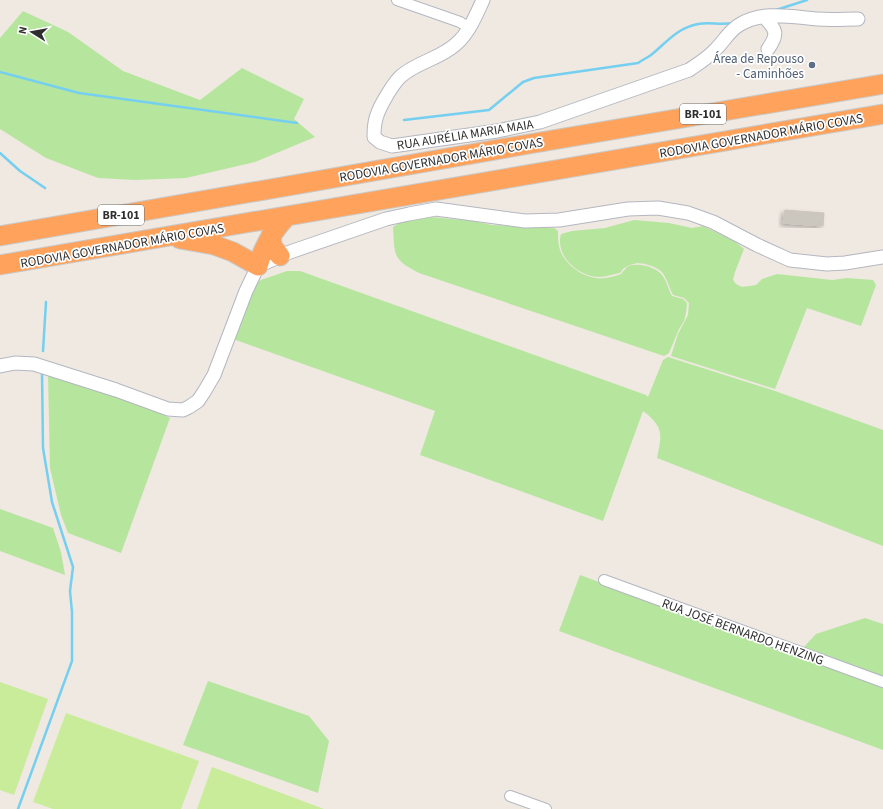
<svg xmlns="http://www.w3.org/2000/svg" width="883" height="809" font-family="'Source Sans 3',sans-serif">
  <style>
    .green { fill: #b6e59e }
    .pitch { fill: #c9ec9a }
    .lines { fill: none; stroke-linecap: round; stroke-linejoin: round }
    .stream { stroke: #75cff0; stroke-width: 2.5 }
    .building { fill: #cbc7bf; stroke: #cbc5ba; filter: url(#shadow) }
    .minor-casing { stroke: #b4b7c1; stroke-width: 12 }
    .tertiary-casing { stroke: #b4b7c1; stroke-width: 15 }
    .motorway-casing { stroke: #c9c9c9; stroke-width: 21 }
    .minor { stroke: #fff; stroke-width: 10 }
    .tertiary { stroke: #fff; stroke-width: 13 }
    .motorway { stroke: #ffa35c; stroke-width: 19 }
    .service-dot { fill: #5c6f8a; stroke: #fff; stroke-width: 1.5 }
    .labels { text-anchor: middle; stroke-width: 3.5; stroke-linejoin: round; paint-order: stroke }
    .shield { fill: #fff; stroke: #6d6d6d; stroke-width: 1 }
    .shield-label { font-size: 12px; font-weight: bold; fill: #2e2e2e }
    .service-label { font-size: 13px; fill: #4e5e75; stroke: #fff; text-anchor: end }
    .street-label { font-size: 13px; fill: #2e2e2e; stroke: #fff }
  </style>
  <defs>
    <filter id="shadow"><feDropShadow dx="-2.5" dy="2.5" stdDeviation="2" flood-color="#0004"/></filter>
  </defs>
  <rect width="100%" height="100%" fill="#efe9e1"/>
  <path class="green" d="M23,11l45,21 55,39 77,29 42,-32 62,31 -10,20 21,18 -60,25 -69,16 -51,2 -37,-2 -52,-20 -46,-29v-91z
    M431,217l42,4 19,4 62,3 4,3c0,6 0,13 2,19 6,17 28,31 46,28 4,-1 11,-2 15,-4 2,-2 4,-5 6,-7 8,-5 25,-1 32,5 7,5 9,17 13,24l11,3 4,4 -1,10 -2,8 -5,8 -10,24 -5,3 -245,-83c-27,-14 -24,-17 -26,-46l8,-5z
    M634,220l35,3 23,5 11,-2 31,15 10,8 -9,23 -2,8 3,4 6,3 14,-2 6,-6 15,-5 55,6 15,-2 26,2 3,5 -15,41 -54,-18 -32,81 -104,-33 7,-22 10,-19 1,-12 -5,-5 -11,-3c-4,-7 -7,-22 -15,-26 -5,-3 -14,-6 -21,-6 -4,1 -11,3 -14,6 -3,3 0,2 -4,4 -3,1 -8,2 -12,3 -23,6 -53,-18 -46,-42l11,-3 33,-3z
    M287,271h13l346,124 2,2 15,-37 5,-3 107,34 108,39v116l-226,-88c5,-24 7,-31 -14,-47l-40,110 -135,-49 -48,-17 15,-44 -202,-72 21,-55 7,-4z
    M48,374l10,2 93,33 19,9 -49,135 -53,-20 -7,-18 -11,-47z
    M0,509l53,19 8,24 4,23 -65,-24z
    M580,575l303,112v63l-324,-119z
    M865,618l18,6v55l-82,-29 15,-16z
    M208,681l101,35 20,25 -11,52 -135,-48z"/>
  <path class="pitch" d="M0,682l48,17 -34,96 -14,-5z
    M66,713l133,48 -18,48h-128l-20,-7z
    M212,767l112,42h-127z"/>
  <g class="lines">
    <path class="stream" d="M776,10l31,-10
      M0,72l79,21 218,30
      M404,120l85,-10 34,-28 11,-4 104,-15c4,-3 9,-5 13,-8 16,-13 26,-27 47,-31 11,-2 23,1 35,-1
      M0,153l20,18 25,17
      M43,351l3,-49
      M18,809l54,-148v-49l-2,-21 3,-24 -21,-65 -9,-54 -1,-75"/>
  </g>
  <path class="building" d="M785,210l39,3 -1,13 -40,-3z"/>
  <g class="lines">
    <g class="minor-casing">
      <path id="minor" d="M397,0l63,22 9,6
        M604,580l279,102
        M510,796l36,13"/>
    </g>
    <g class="tertiary-casing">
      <path id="tertiary" d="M483,0c-7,15 -14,33 -27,44 -16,15 -40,18 -56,33 -7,7 -12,16 -17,25 -7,13 -9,20 -9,35l6,5 12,4 105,-15 43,-9 149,-52c10,-7 19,-12 27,-21 8,-8 13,-18 23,-24 24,-15 53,-8 79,-6 13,1 27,0 40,0
        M764,17c12,12 15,17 4,32
        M0,366l15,-3 19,1 82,26 52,19 15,1 6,-3 9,-6 6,-9 10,-17 32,-84 12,-25 32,-14 96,-33 23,-5 27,-5 89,12 34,-1 69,-11 30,-1 30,5 25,9 44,23 33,15 37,4 18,-1 38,-6"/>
    </g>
    <g class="motorway-casing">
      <path id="motorway" d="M271,235l1,11 8,10
        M0,236l523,-91 360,-61
        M180,239l34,6 19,7 25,14c5,-19 14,-34 28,-49
        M0,265l883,-151"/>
    </g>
    <use href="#minor" class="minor"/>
    <use href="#tertiary" class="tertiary"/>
    <use href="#motorway" class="motorway"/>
  </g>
  <circle class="service-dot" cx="812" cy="65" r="4"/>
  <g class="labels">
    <g class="shield">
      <rect x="680" y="104" width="46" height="20" rx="3"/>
      <rect x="98" y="205" width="46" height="20" rx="3"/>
    </g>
    <g class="shield-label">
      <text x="703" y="118">BR-101</text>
      <text x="121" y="219">BR-101</text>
    </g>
    <g class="service-label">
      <text x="804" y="63">Área de Repouso<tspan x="804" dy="15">- Caminhões</tspan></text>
    </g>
    <g class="street-label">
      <text transform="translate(465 134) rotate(-9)" y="5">RUA AURÉLIA MARIA MAIA</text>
      <text transform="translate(761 135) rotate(-10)" y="5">RODOVIA GOVERNADOR MÁRIO COVAS</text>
      <text transform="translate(441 159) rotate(-10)" y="5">RODOVIA GOVERNADOR MÁRIO COVAS</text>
      <text transform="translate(122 245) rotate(-10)" y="5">RODOVIA GOVERNADOR MÁRIO COVAS</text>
      <text transform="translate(743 631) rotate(20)" y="5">RUA JOSÉ BERNARDO HENZING</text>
    </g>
  </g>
  <g transform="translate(32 32) rotate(281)" stroke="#ffffff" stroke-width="3" paint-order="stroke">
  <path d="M0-3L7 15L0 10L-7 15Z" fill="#2e2e2e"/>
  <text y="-6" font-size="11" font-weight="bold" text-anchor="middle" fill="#2e2e2e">N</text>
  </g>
</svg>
